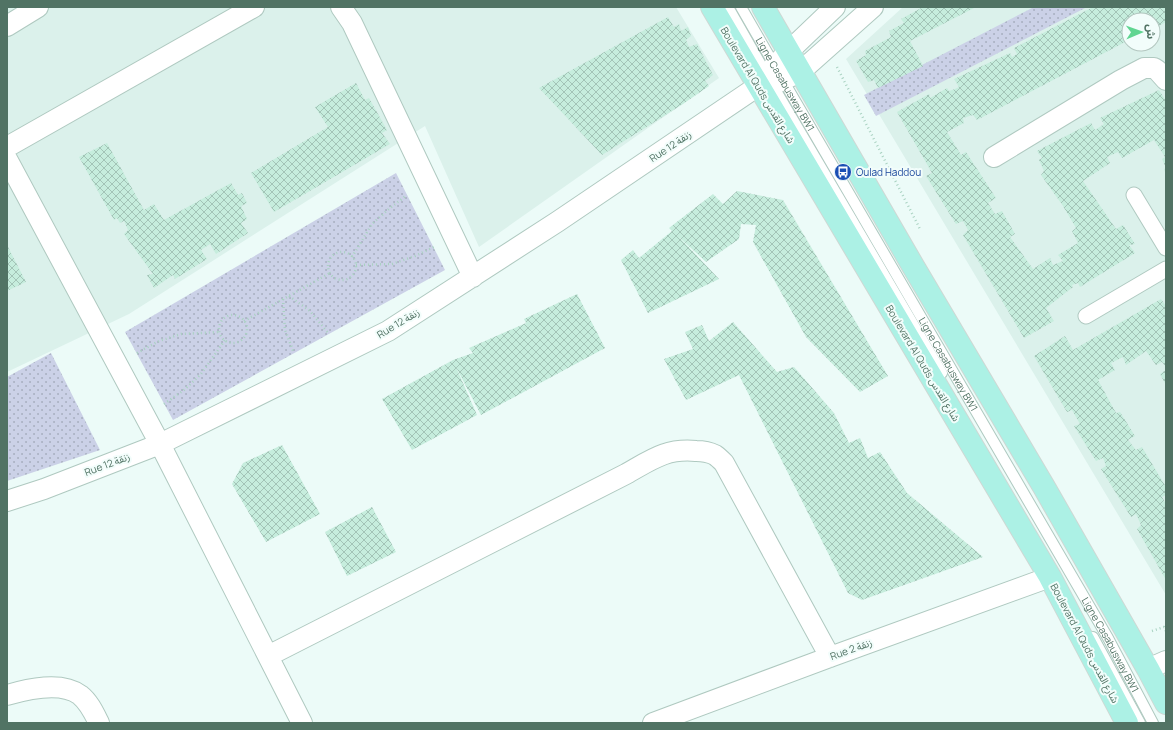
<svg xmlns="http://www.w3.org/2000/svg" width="1173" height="730" font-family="Manrope,'Noto Sans Arabic',sans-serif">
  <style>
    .residential { fill: #dbf1eb; fill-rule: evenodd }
    .park { fill: url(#park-dots) }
    .building { fill: url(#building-cross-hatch) }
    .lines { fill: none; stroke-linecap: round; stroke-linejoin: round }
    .service-casing { stroke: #afc9c0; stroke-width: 12 }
    .pedestrian-casing { stroke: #afc9c0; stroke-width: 17 }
    .minor-casing { stroke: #afc9c0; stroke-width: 22 }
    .primary-casing { stroke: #ced8d4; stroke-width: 24 }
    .path { stroke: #a9d2c1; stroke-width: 2.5; stroke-dasharray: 1 3; stroke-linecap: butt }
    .service { stroke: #fff; stroke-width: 10 }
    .pedestrian { stroke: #fff; stroke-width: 15 }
    .minor { stroke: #fff; stroke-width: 20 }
    .primary { stroke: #acf1e5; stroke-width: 22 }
    .labels { text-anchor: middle; stroke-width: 4; stroke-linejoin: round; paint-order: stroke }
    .street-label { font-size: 10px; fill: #517364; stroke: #f2fdfb }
    .transit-label { font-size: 10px; fill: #164399; stroke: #f2fdfb; text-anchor: start }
  </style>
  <defs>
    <pattern id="park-dots" width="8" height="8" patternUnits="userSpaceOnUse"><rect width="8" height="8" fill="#cbd1e7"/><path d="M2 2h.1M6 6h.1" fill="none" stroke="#a7aebf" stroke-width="1.8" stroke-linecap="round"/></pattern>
    <pattern id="building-cross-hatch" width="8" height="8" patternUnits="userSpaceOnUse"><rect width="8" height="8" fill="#c6eddd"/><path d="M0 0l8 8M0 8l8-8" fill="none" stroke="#a3c4b7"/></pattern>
  </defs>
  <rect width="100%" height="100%" fill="#ecfbf8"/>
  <path class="residential" d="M7,7h669l43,71 -240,169 -54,-121 -296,188 -122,58z
    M903,7h263v588l-320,-536zM1129,20h24v24h-24z"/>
  <path class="park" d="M1034,7h53l-211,109 -12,-21z
    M396,173l49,97 -272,150 -48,-88z
    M51,353l49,97 -93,31v-104z"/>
  <path class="building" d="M923,7h53l-66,34 13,25 -45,22 -4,-8 -6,2 -12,-21 10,-6 -1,-4 26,-14 -2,-6 15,-8 -3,-4z
    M1093,7h73v15l-13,7v-9h-24v20l-152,80 -4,-5 -10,3 1,5 -17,9 14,23 5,-3 30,46 -8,5 7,11 7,-3 13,23 -5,3 23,32 17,-11 3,7 10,-4 -5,-6 20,-12 -6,-12 4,-3 -13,-22 -22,-31 3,-4 -5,-11 3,-2 -5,-7 54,-28 4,7 9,-6 -4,-6 59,-28 7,11v73l-2,-5 2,-1 -4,-9 3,-2 -11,-17 -32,18 -4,-6 -11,5 3,6 -27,18 33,48 7,-4 12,19 -6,1 6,8 -55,34 -2,-4 -6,2 1,2 -27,21 8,13 -30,17 -61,-103 5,-5 -5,-9 -7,3 -30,-48 6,-3 -35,-61 32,-18 1,4 17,-10 2,3 6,-2 4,-2 -5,-8 56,-26 2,4 5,-3 -3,-6z
    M668,17l6,10 5,-3 2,7 7,-4 3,9 -5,4 3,7 8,-3 16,31 -8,6 4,5 -26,18 -81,51 -63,-67z
    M356,83l9,17 4,-2 18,32 -5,3 8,11 -116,68 -23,-39 77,-46 -13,-20z
    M107,143l37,67 10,-6 10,16 67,-37 7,12 4,-2 5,10 -6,3 6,13 -6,4 7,10 -32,21 -6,-10 -9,6 6,9 -32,20 -2,-4 -19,13 -7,-13 6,-1 -29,-40 4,-4 -4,-9 -4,2 -3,-5 -3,2 -35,-63z
    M737,191l46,9 105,176 -28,16 -54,-55 -53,-95 3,-17 -15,-1 -2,15 -33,23 -27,-25 40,42 -71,34 -27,-53 12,-10 6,8 33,-27 -3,-3 44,-34 10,10z
    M7,245l19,37 -19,9z
    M577,294l28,54 -124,67 -25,-48 21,48 -65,35 -30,-51 71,-39 20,-7 -4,-5 57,-25 -2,-4z
    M1161,299l5,7v61l-4,-5 -6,3 -10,-14 -20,14 -3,-8 -12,6 4,7 -17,10 18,33 4,-1 15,24 -7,4 8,10 6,-3 24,40v8l-4,2 4,7v76l-29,-51 4,-4 -5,-11 -5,3 -30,-48 5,-3 -3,-8 -7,3 -22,-35 6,-2 -8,-14 -5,2 -33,-56 31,-20 8,14z
    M733,322l44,50 17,-5 40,46 15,30 11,-5 8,20 12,-6 27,41 76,64 -121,43 -14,-7 -109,-218 -53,25 -22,-41 29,-10 -8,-17 17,-7 7,16z
    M1166,370v15l-6,-11z
    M282,445l38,69 -54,28 -34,-58 11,-21z
    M372,507l24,45 -49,24 -22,-44z"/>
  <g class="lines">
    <g class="service-casing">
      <g id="service">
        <path d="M728,7l44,77 170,289"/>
        <path id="s1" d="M741,7l42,73 325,558 45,85"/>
        <path d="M1093,637l47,86"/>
      </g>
    </g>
    <g class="pedestrian-casing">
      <path id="pedestrian" d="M1134,195l32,53
        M1086,316l80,-47"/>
    </g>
    <g class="minor-casing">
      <path id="minor" d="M341,7l11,16 121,254
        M7,26l31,-19
        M758,86l21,-4 21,-10 73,-65
        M7,147l247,-140
        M994,157l127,-77 23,-12h10l3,2 9,10
        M7,159l153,285 142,279
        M7,501l37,-12 116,-45 228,-113 169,-109 201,-136 16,-20 15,-15 46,-44
        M268,656l358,-182c25,-14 40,-26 70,-23 6,0 13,1 19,4 3,2 6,5 9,8l106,194
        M1148,669l18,-8
        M7,695c21,-6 54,-14 73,0 9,7 14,18 19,28
        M653,723l177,-66 220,-80"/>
    </g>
    <g class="primary-casing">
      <path id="primary" d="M712,7l338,570 77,146
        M763,7l150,259 131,221 104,182 18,34"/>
    </g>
    <path class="path" d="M837,67l83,162
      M328 266a14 14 0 1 1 28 0a14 14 0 1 1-28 0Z
      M352,257l20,-33 18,-16 17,-13
      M356,265l36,-1 23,-8 19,-9
      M289,296l21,15 19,23
      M283,299l2,31 9,23
      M219 329a14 14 0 1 1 28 0a14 14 0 1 1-28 0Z
      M244,321l86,-48
      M137,353l22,-12 22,-7 39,-2
      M164,404l20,-14 17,-16 24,-34
      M1152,631l12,-4 2,4"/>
    <use href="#service" class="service"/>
    <use href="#pedestrian" class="pedestrian"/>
    <use href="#minor" class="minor"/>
    <use href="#primary" class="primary"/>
  </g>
  <defs>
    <g id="bus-disc" transform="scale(0.9)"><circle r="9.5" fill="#1a4fb4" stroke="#f2fdfb"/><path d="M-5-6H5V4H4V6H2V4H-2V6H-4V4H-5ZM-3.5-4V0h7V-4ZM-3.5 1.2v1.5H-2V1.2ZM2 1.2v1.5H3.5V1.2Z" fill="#fff"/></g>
  </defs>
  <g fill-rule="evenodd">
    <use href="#bus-disc" x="843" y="172"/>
  </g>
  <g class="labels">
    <g class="street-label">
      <text dy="4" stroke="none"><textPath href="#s1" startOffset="89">Ligne Casabusway BW1</textPath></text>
      <text transform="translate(758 85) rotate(59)" y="4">Boulevard Al Quds شارع القدس</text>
      <text transform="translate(670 146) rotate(-34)" y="4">Rue 12 زنقة</text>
      <text transform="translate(398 323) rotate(-31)" y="4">Rue 12 زنقة</text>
      <text transform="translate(923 363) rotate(59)" y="4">Boulevard Al Quds شارع القدس</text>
      <text dy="4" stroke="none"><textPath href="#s1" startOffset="413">Ligne Casabusway BW1</textPath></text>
      <text transform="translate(107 464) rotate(-21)" y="4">Rue 12 زنقة</text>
      <text transform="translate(1085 643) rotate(62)" y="4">Boulevard Al Quds شارع القدس</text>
      <text dy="4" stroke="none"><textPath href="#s1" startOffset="737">Ligne Casabusway BW1</textPath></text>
      <text transform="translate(851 649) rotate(-20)" y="4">Rue 2 زنقة</text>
    </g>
    <g class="transit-label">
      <text x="856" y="176">Oulad Haddou</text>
    </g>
  </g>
  <rect width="1173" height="730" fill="none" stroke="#517364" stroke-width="16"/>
  <g transform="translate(1141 32) rotate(88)"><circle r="19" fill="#f2fdfb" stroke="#b2c6bf"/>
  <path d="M0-3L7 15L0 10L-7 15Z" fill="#60d591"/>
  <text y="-6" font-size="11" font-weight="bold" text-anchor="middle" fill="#517364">ش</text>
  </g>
</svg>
